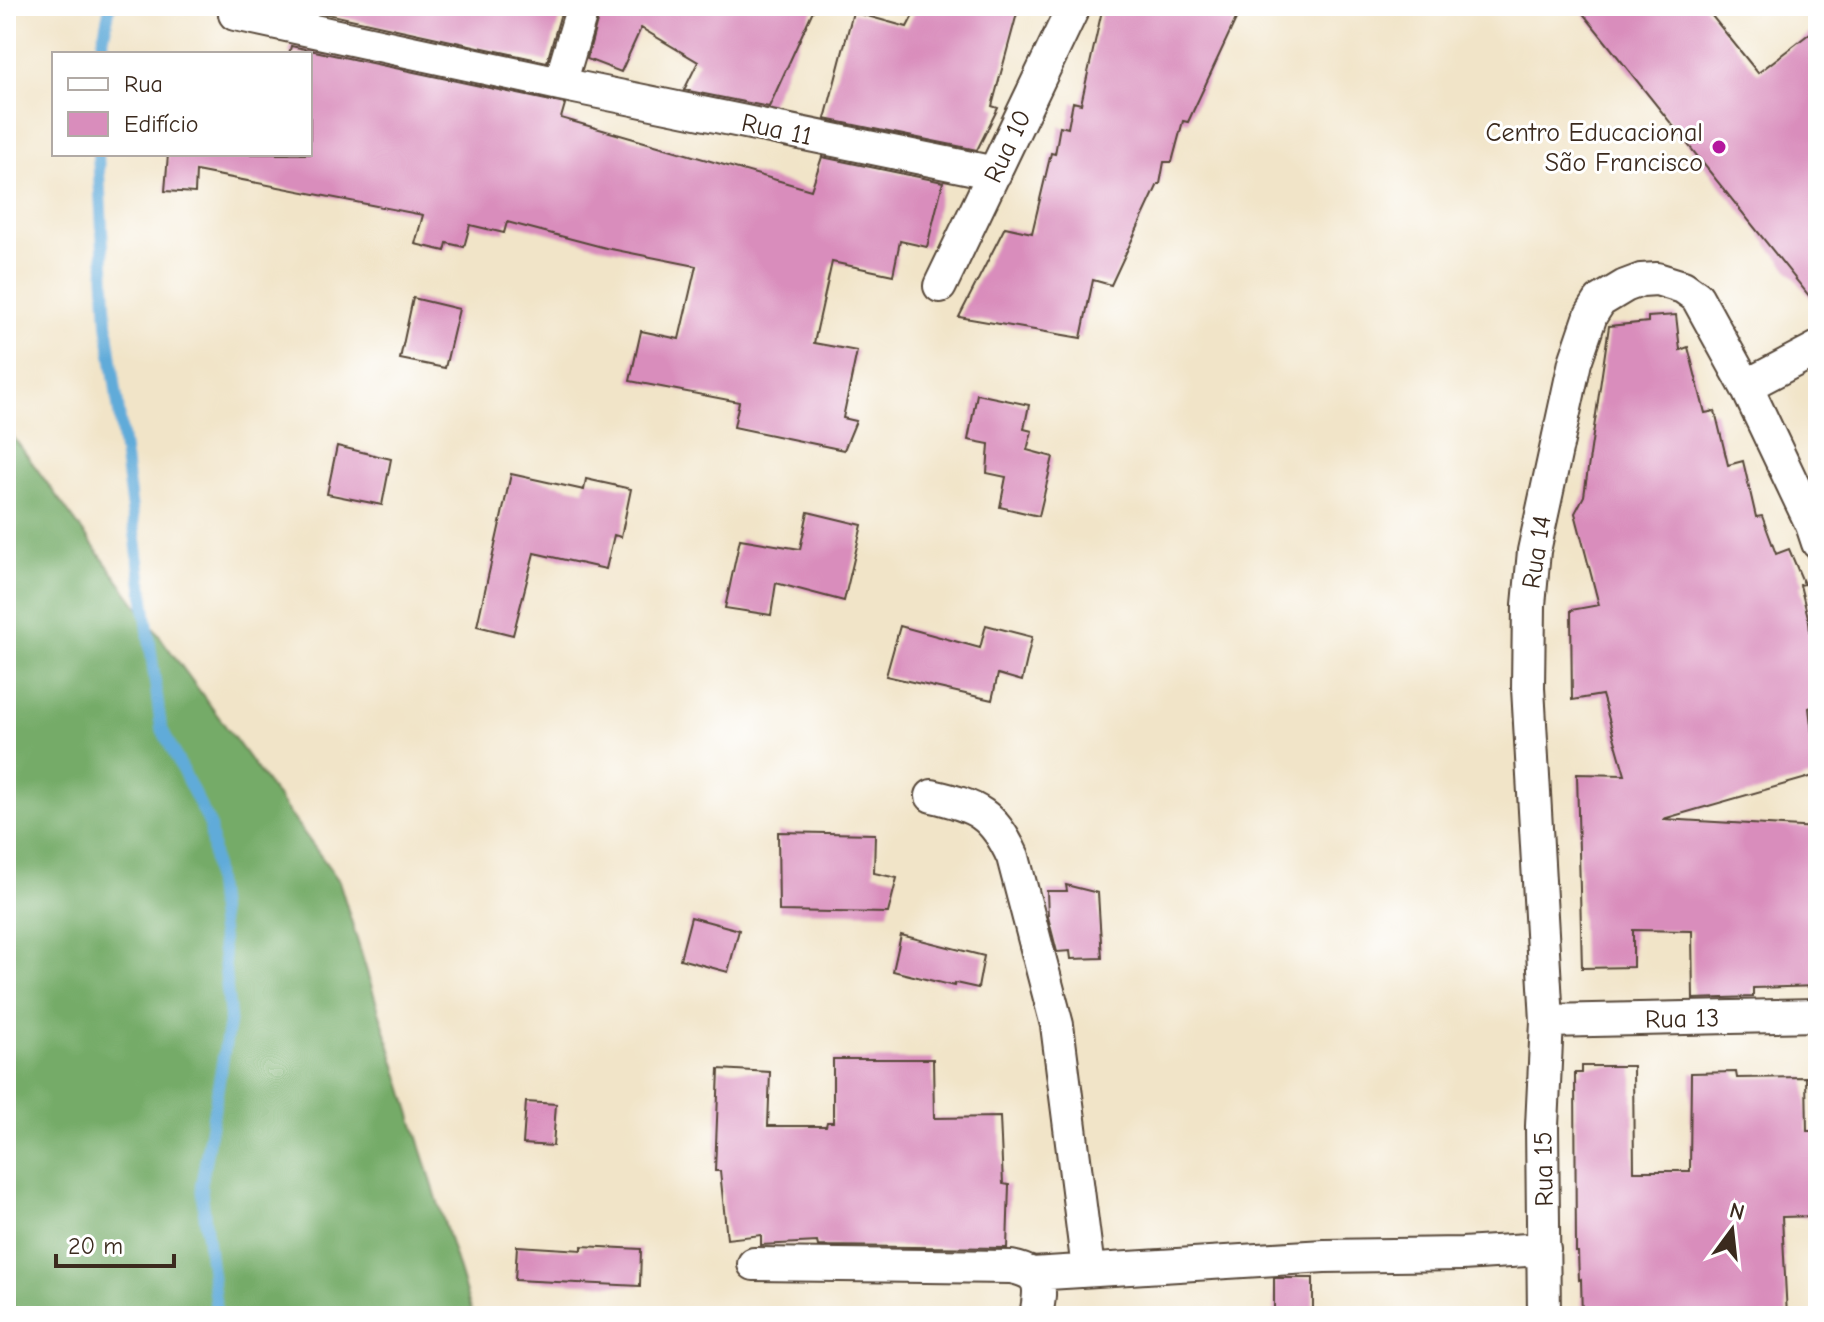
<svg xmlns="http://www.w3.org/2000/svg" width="1824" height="1322" font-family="'Comic Neue',sans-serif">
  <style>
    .forest { fill: #75ab68; stroke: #586a43; stroke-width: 2 }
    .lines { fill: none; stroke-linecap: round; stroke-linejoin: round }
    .stream { stroke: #60abd9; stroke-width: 12 }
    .building { fill: #d98dbc }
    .minor-casing { stroke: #564638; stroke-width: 36 }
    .minor { stroke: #fff; stroke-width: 32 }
    .poi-dot { fill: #b5179e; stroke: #fff; stroke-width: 3 }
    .labels { text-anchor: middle; stroke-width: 6; stroke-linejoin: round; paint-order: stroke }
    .street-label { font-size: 26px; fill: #3b2a1e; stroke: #fff }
    .poi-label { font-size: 26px; fill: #3b2a1e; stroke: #fff; text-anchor: end }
  </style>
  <rect width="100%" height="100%" fill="#fff"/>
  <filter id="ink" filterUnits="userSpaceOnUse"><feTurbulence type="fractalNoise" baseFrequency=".0125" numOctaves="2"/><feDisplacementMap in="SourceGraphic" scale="16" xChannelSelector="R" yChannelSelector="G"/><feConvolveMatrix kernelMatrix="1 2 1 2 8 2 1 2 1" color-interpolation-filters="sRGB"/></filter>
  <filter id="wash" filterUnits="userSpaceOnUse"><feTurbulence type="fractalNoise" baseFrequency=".006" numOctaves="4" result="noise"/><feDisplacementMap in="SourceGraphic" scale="32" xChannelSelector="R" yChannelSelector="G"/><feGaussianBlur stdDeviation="1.8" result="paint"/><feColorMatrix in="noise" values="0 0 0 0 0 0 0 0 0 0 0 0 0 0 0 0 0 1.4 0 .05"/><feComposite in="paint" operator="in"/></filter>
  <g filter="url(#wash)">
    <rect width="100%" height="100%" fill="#f1e4c8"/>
    <path class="forest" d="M6,427l333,454 134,435h-459l-8,-99z"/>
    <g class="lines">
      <path class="stream" d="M100,54l10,-48
        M98,154l9,169 54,404 49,98 20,192 -29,169 16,130"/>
    </g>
    <g id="blocks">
      <path class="building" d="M300,6h263l-16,56 -247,-54z
        M601,6h214l-46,101 -85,-17 14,-28 -57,-34 -20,44 -34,-13z
        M918,6h101l-27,100 6,2 -21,42 -152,-31 28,-107 54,15z
        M1103,6h139l-54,116 -5,-1 -11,41h-8l-4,22h-2l-47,101 -18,-5 -12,58 -122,-21 46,-90 27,6 19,-80 4,1 5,-28 8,2 5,-26 8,2z
        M1577,6h127l54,67 60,-46v280z
        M291,46l274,58 -4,14 250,72 11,-33 121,25 -16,65 -27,-6 -7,34 -61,-13 -18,81 43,8 -14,67 13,3 -12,29 -110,-23 5,-25 -109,-21 11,-50 38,8 17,-73 -90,-18 -99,-26 -3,11 -34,-8 -6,22 -17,-4 -2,8 -30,-7 8,-29 -227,-44 -1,22 -30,-2 3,-37h142v-100h-21z
        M413,298l46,11 -14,59 -45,-9z
        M1676,315l4,35 8,-3 17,66 10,-2 13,54 15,-4 13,56 6,-1 14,38 13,-5 15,35 -4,1 9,36 8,84 -8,3 8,67 -154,44 155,9v158l-65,2v9l-60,2 -1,-68 -59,-1v37l-51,1 -5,-194 48,1 -23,-80 -30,5 -1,-90 28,-5 -24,-92 9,-17 25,-170 39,-4v-5z
        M977,394l52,11 -5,24 8,2 -5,19 26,7 -14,59 -39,-9 6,-30 -19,-4 2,-29 -21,-4z
        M337,446l54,13 -9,46 -55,-11z
        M511,474l73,16 2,-11 45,10 -10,48 -7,-2 -8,34 -72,-16 -21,82 -36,-9z
        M808,512l54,13 -18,76 -68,-18 -5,32 -46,-7 15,-69 60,10z
        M986,625l46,12 -10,44 -24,-7 -6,26 -106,-24 14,-50 80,22z
        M778,832l97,2 -1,39 23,5 -9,35 -109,-2z
        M1066,885l32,8 4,65 -31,1 -1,-8 -13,1 -9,-35 -1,-26h20z
        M691,917l48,13 -11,42 -48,-13z
        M901,935l83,21 -6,32 -23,-5 -1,3 -61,-15z
        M833,1059h100l1,59 66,-1 3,67 6,1 -2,63 -189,-2 -1,-4 -56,3v-10l-34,4 -7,-68h-5l4,-102 51,3 -2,54h58l1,-4h6z
        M1582,1066h51l1,105h56l1,-98 45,-1 1,6 69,-1 1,54h11v85l-36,1 5,99h-205l-1,-37 -2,1 -1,-28h-2l-1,-179h7z
        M526,1102l30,2 -3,42 -30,-2z
        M517,1246l65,4v-4l59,3 -1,37 -125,-6z
        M1274,1278h39v38h-39z"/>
    </g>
  </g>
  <g filter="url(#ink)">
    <use href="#blocks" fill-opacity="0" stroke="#564638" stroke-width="2"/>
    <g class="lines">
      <g class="minor-casing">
        <path id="minor" d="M235,14l325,70 435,89
          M560,84l23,-78
          M940,286l134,-280
          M1746,386l72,-38
          M932,796c44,10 62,18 81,61l44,168 31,244
          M1547,1021l271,-6
          M754,1264l257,3c33,6 30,21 25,49
          M1032,1274l292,-18 138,-2 82,-5
          M1544,1316l-2,-190 5,-105 -19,-333 1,-83 5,-54 41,-189 16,-47 9,-14 25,-15 16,-6 16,-1 26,8 14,10 49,89 66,139 6,18"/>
      </g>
      <use href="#minor" class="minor"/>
    </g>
  </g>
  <circle class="poi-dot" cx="1719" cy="147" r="8"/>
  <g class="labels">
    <g class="street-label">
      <text transform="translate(777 129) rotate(12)" y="9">Rua 11</text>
      <text transform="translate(1007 146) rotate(-65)" y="9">Rua 10</text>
      <text transform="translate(1536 552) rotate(-81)" y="9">Rua 14</text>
      <text transform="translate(1682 1018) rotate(-1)" y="9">Rua 13</text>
      <text transform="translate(1543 1169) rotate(-91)" y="9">Rua 15</text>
    </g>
    <g class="poi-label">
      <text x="1703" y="141">Centro Educacional<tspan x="1703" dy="30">São Francisco</tspan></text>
    </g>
  </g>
  <rect width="1824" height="1322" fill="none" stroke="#fff" stroke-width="32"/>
  <rect x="52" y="52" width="260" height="104" fill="#ffffff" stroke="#b1aaa5" stroke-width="2"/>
  <rect x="68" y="78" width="40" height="12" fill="#ffffff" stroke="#b1aaa5" stroke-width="2"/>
  <text x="124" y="92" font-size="24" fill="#3b2a1e">Rua</text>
  <rect x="68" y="112" width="40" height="24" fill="#d98dbc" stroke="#b1aaa5" stroke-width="2"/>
  <text x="124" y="132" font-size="24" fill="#3b2a1e">Edifício</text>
  <g transform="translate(1732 1230) rotate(15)" stroke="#ffffff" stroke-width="6" paint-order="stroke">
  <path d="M0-6L14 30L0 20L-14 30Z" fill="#3b2a1e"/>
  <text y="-12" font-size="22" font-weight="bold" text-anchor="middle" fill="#3b2a1e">N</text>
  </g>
  <path d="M56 1254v12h118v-12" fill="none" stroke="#3b2a1e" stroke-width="4"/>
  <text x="68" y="1254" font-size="24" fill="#3b2a1e" stroke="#ffffff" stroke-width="6" paint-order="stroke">20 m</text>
</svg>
